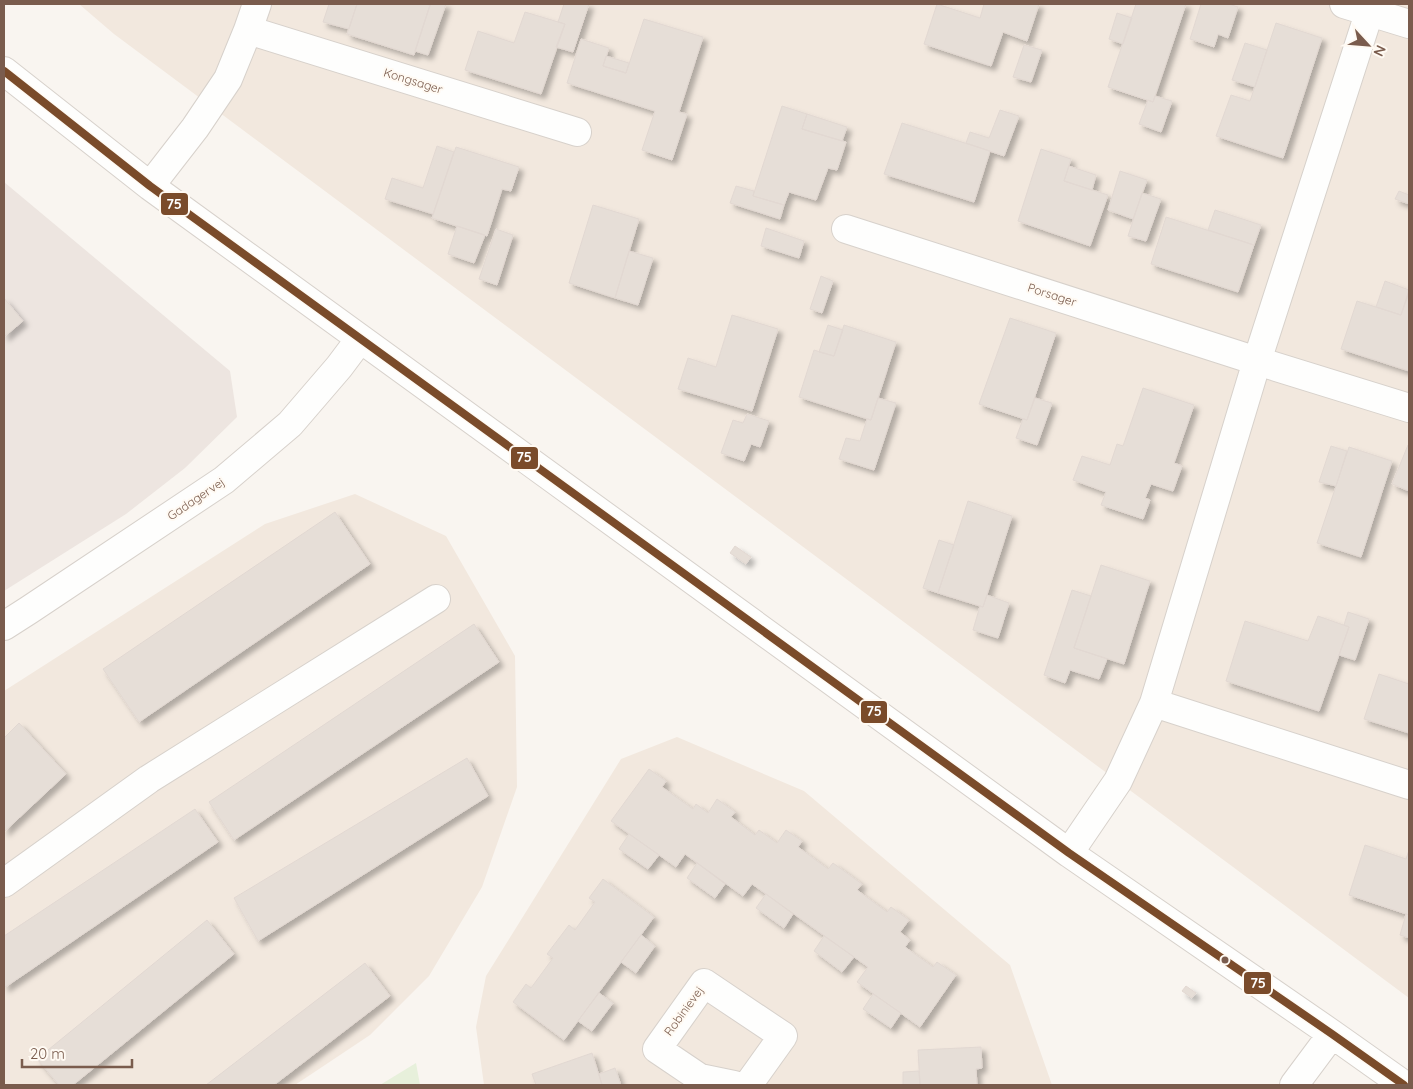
<svg xmlns="http://www.w3.org/2000/svg" width="1413" height="1089" font-family="Quicksand,sans-serif">
  <style>
    .residential { fill: #f2e8de }
    .industrial { fill: #ede5e0 }
    .green { fill: #e7f0db }
    .building { fill: #e6ded7; stroke: #e2d8d2; filter: url(#shadow) }
    .lines { fill: none; stroke-linecap: round; stroke-linejoin: round }
    .minor-casing { stroke: #d7d1cb; stroke-width: 30 }
    .minor { stroke: #fefefd; stroke-width: 28 }
    .bus-1-casing { stroke: #fffaf3; stroke-width: 11 }
    .bus-1 { stroke: #7a4b2a; stroke-width: 8 }
    .bus-dot { fill: #7a5c4d; stroke: #fffaf3; stroke-width: 2 }
    .labels { text-anchor: middle; stroke-width: 4; stroke-linejoin: round; paint-order: stroke }
    .street-label { font-size: 12px; fill: #7a5c4d; stroke: #fffaf3 }
    .line-badge { stroke: #fffaf3; stroke-width: 2 }
    .badge-label { font-size: 14px; text-anchor: middle; font-weight: bold; fill: #fff }
  </style>
  <defs>
    <filter id="shadow"><feDropShadow dx="4.5" dy="4.5" stdDeviation="2.5" flood-color="#0004"/></filter>
  </defs>
  <rect width="100%" height="100%" fill="#f9f5f0"/>
  <path class="residential" d="M79,4h1330v994l-1295,-964z
    M355,494l91,42 69,120 2,131 -35,100 -53,89 -59,59 -75,50h-291v-394l261,-167z
    M677,737l127,54 206,174 42,120h-568l-8,-58 10,-51 135,-217z"/>
  <path class="industrial" d="M4,182l226,189 7,46 -52,51 -59,46 -122,77z"/>
  <path class="green" d="M416,1063l4,22h-40z"/>
  <path class="building" d="M329,4h28l-8,25 -26,-7z
    M357,4h69l4,1 -16,50 -67,-21z
    M426,4h20l-18,51 -13,-4 15,-46z
    M564,4h25l-16,48 -17,-5 9,-23 -7,-2z
    M937,4l43,14 4,-14h55l-12,37 -24,-9 -12,34 -67,-22z
    M1136,4h50l-33,98 -45,-15z
    M1201,4h28l9,3 -10,31 -10,-4 -4,13 -24,-8z
    M525,12l40,12 -24,70 -76,-24 13,-39 36,12z
    M1117,13l15,5 -9,26 -14,-5z
    M644,19l59,18 -24,75 8,2 -15,46 -30,-10 13,-39 -88,-28 14,-44 28,9 -6,18 23,7z
    M1276,23l46,15 -39,120 -67,-22 15,-41 19,6z
    M1245,43l22,7 -12,37 -23,-7z
    M1024,45l18,5 -11,32 -18,-5z
    M606,56l23,7 -3,10 -23,-7z
    M1155,96l17,5 -11,31 -22,-8 9,-24 5,2z
    M782,106l25,8 -5,15 44,13 -9,28 -9,-2 -12,32 -27,-8 -5,13 -31,-9z
    M1000,110l19,6 -15,40 -38,-13 4,-11 19,6z
    M807,114l40,13 -5,14 -40,-12z
    M902,123l88,28 -16,51 -90,-28z
    M437,146l17,6 -21,62 -48,-15 7,-21 31,10z
    M456,147l63,20 -8,24 -9,-2 -15,47 -55,-18z
    M1041,149l30,10 -7,22 44,14 -18,51 -72,-25z
    M1069,166l27,9 -4,15 -28,-9z
    M1120,171l27,9 -14,39 -25,-9z
    M736,186l18,5 -1,5 31,9 -4,14 -50,-16z
    M1399,191l10,4v9l-14,-5z
    M1142,193l19,6 -15,42 -18,-5z
    M593,205l46,14 -24,79 -46,-15z
    M1215,210l46,15 -7,20 -46,-15z
    M1166,217l88,28 -16,47 -87,-28z
    M457,226l28,9 -11,28 -26,-9z
    M766,228l38,13 -5,17 -38,-12z
    M496,229l17,6 -16,50 -18,-6z
    M629,251l24,7 -15,47 -23,-7z
    M821,276l12,5 -11,32 -12,-4z
    M1385,281l24,9 -8,25 -25,-8z
    M1409,293v78l-68,-22 16,-48 44,14z
    M4,298l19,23 -19,16z
    M732,315l46,14 -26,82 -74,-22 10,-31 28,9z
    M1010,318l46,15 -29,87 -48,-16z
    M828,325l15,5 -9,26 -15,-4z
    M844,325l52,17 -25,78 -72,-23 15,-47 20,6z
    M1143,388l51,17 -20,58 8,3 -9,25 -22,-7 -6,14 5,2 -7,19 -42,-14 5,-13 -33,-12 9,-24 28,9 7,-21 6,2z
    M878,398l18,5 -22,67 -35,-11 7,-21 14,3 7,-22 4,1z
    M1035,398l17,5 -15,42 -21,-7 7,-19 4,1z
    M747,414l22,7 -9,26 -9,-3 -7,17 -23,-8 12,-33 10,3z
    M1408,445h1v46l-17,-7z
    M1331,446l16,5 -11,35 -17,-4z
    M1349,447l43,14 -31,96 -44,-14z
    M968,501l44,15 -29,91 -45,-14z
    M335,512l35,52 -231,158 -36,-53z
    M939,540l15,5 -16,48 -15,-5z
    M735,546l16,11 -5,7 -16,-11z
    M1101,565l49,16 -26,83 -50,-16z
    M1072,590l19,6 -17,52 33,11 -8,20 -29,-9 -5,13 -21,-8z
    M987,595l22,8 -11,35 -25,-8 7,-24 3,1z
    M1348,612l21,7 -14,41 -16,-5 10,-28 -5,-2z
    M1318,616l31,11 -30,84 -93,-30 19,-60 63,20z
    M474,624l25,38 -265,178 -25,-38z
    M1379,674l30,10v49l-45,-14z
    M19,723l47,51 -62,58v-94z
    M467,758l21,38 -230,145 -24,-43z
    M649,769l17,12 -4,6 31,22 3,-5 12,9 9,-14 18,13 -4,5 24,18 4,-5 18,13 9,-13 16,11 -4,6 30,22 5,-6 29,21 -5,6 30,22 4,-5 18,13 -9,12 10,8 -5,7 28,20 4,-5 19,13 -36,52 -63,-45 11,-15 -116,-83 -9,12 -58,-42 -9,13 -65,-46z
    M195,809l23,33 -214,146v-52z
    M629,834l30,21 -11,14 -29,-20z
    M1365,845l41,14 3,-9v65l-60,-20z
    M697,863l28,21 -10,14 -28,-20z
    M603,879l51,38 -90,123 -51,-38 13,-18 5,4 22,-30 -6,-4 22,-29 6,5 20,-28 -6,-4z
    M766,894l27,20 -9,14 -28,-20z
    M1406,914l3,1v23l-9,-3z
    M207,920l27,34 -161,131h-14l-22,-26z
    M641,935l14,11 -19,27 -15,-11z
    M824,936l30,21 -12,15 -28,-21z
    M365,963l25,33 -116,89h-68z
    M1186,986l10,7 -4,5 -10,-7z
    M599,993l14,10 -21,28 -14,-10z
    M873,994l28,19 -10,15 -28,-19z
    M981,1047l1,21 -6,1 1,16h-57l-2,-35z
    M592,1053l10,32h-66l-4,-11z
    M615,1068l6,17h-19l-3,-11z
    M919,1071l1,14h-17v-13z"/>
  <g class="lines">
    <g class="minor-casing">
      <path id="minor" d="M1344,4l65,20
        M248,30l329,102
        M4,71l146,115 919,667 263,181 72,51
        M150,186l45,-58 33,-49 20,-49 9,-26
        M846,229l411,132 152,47
        M4,626l25,-16 195,-130 66,-56 49,-57 21,-28
        M1154,703l255,82
        M1069,853l49,-72 36,-78 103,-342 115,-357
        M4,883l145,-104 287,-180
        M734,1085l-34,-7 -43,-29 47,-66 79,53 -35,49
        M1294,1085l38,-51"/>
    </g>
    <use href="#minor" class="minor"/>
    <g class="bus-1-casing">
      <path id="bus-1" d="M4,71l146,115 919,667 263,181 72,51"/>
    </g>
    <use href="#bus-1" class="bus-1"/>
  </g>
  <circle class="bus-dot" cx="1225" cy="960" r="4.5"/>
  <g class="labels">
    <g class="street-label">
      <text transform="translate(413 81) rotate(17)" y="4">Kongsager</text>
      <text transform="translate(1052 295) rotate(18)" y="4">Porsager</text>
      <text transform="translate(196 499) rotate(-34)" y="4">Gadagervej</text>
      <text transform="translate(684 1011) rotate(-54)" y="4">Robinievej</text>
    </g>
  </g>
  <g class="line-badge">
    <rect x="160" y="192" width="29" height="24" rx="5" fill="#7a4b2a"/>
    <rect x="510" y="446" width="29" height="24" rx="5" fill="#7a4b2a"/>
    <rect x="860" y="700" width="28" height="24" rx="5" fill="#7a4b2a"/>
    <rect x="1243" y="971" width="29" height="24" rx="5" fill="#7a4b2a"/>
  </g>
  <g class="badge-label">
    <text x="174" y="209">75</text>
    <text x="524" y="462">75</text>
    <text x="874" y="716">75</text>
    <text x="1258" y="988">75</text>
  </g>
  <rect width="1413" height="1089" fill="none" stroke="#7a5c4d" stroke-width="10"/>
  <g transform="translate(1368 45) rotate(116)" stroke="#fffaf3" stroke-width="4" paint-order="stroke">
  <path d="M0-4L9 19L0 12L-9 19Z" fill="#7a5c4d"/>
  <text y="-8" font-size="14" font-weight="bold" text-anchor="middle" fill="#7a5c4d">N</text>
  </g>
  <path d="M22 1059v8h110v-8" fill="none" stroke="#7a5c4d" stroke-width="2.5"/>
  <text x="30" y="1059" font-size="15" fill="#7a5c4d" stroke="#fffaf3" stroke-width="4" paint-order="stroke">20 m</text>
</svg>
